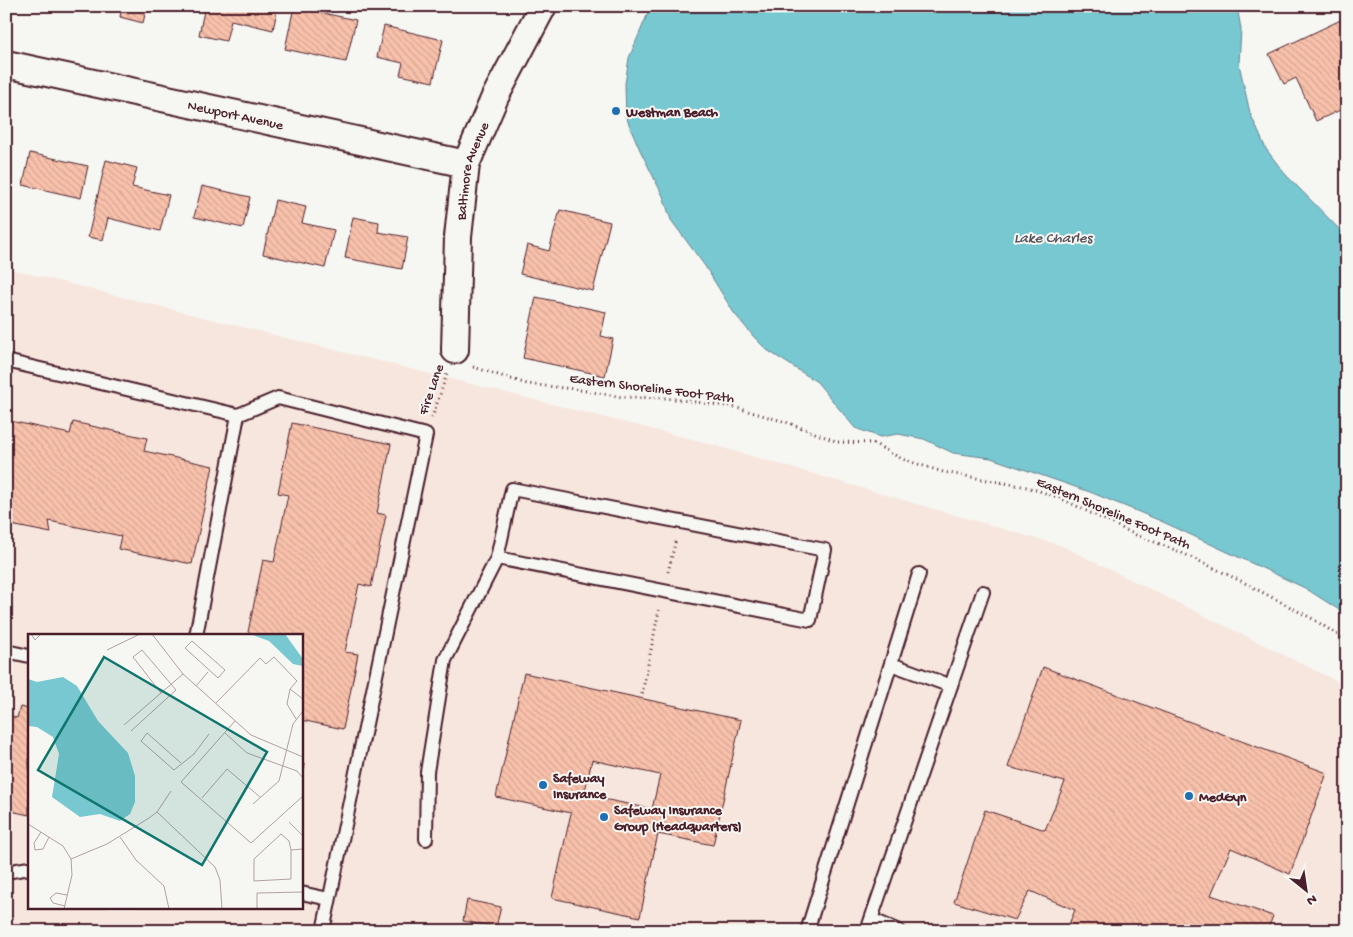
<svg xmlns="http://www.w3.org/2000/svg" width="1353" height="937" font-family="'Gochi Hand',sans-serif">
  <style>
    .built { fill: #f7e6dd; fill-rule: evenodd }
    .water { fill: #78c8d2; stroke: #66848f }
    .building { fill: url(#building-back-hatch); stroke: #4a1f2b; fill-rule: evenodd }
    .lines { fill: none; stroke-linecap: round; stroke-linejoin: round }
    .service-casing { stroke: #4a1f2b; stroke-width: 16 }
    .minor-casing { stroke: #4a1f2b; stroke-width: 30 }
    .path { stroke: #4a1f2b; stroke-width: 3; stroke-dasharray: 1 4; stroke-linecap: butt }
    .service { stroke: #f6f6f2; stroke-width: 12 }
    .minor { stroke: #f6f6f2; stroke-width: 26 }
    .poi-dot { fill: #1f6fb2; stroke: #f6f6f2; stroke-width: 2 }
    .labels { text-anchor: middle; stroke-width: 4; stroke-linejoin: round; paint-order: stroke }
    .poi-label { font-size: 14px; font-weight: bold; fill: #4a1f2b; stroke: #f6f6f2; text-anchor: start }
    .street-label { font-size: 14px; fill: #4a1f2b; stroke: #f6f6f2 }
    .water-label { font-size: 15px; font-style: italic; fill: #58525d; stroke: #f6f6f2 }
    .inset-road { fill: none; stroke: #b1a0a2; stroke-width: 1 }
    .view { fill: #0f766e; fill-opacity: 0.15; stroke: #0f766e; stroke-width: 2.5 }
    .inset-edge { fill: none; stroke: #4a1f2b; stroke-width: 2.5 }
  </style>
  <defs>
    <pattern id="building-back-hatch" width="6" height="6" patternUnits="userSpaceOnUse" patternTransform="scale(1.25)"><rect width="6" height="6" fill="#f8c1ab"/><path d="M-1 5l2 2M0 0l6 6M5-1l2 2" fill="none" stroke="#d6a593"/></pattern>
  </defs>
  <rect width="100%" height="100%" fill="#f6f6f2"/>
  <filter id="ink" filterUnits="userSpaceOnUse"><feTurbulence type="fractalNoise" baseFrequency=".02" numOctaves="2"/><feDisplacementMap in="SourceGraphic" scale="10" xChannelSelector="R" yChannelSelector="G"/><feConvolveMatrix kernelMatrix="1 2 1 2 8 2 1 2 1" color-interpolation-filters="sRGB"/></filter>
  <g filter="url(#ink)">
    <path class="built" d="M6,268l693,173 363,105 285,140v245h-1341zM29,636h272v272h-272z"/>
    <path class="water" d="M651,6h586l4,23 -2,35 11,49 16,36 19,25 62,63v378l-42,-27 -144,-67 -71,-29 -99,-34 -38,-5 -29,-14 -26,-5 -18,3 -25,-9 -38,-46 -50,-32 -13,-13 -20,-24 -29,-47 -34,-46 -8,-24 -23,-46 -14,-33 -1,-33 4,-26z"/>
    <path class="building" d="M78,6h26l-1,6z
      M122,6h25l-4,17 -23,-6z
      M205,6h73l-5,24 -42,-10 -5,21 -27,-6z
      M294,7l62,13 -10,42 -61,-13z
      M1347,17v38l-8,4 8,17v31l-31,14 -20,-43 -12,6 -15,-30z
      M384,26l59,14 -10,42 -33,-7 3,-12 -26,-6z
      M30,153l58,13 -7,32 -58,-13z
      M106,160l31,8 -5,19 37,8 -9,36 -52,-13 -5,22 -15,-3z
      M202,186l48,11 -7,31 -49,-11z
      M275,200l31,7 -4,16 32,7 -9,38 -62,-14z
      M560,210l50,12 -17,69 -73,-17 7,-29 22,6z
      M353,217l26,5 -1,10 30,5 -6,32 -57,-11z
      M536,297l70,15 -5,24 12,3 -8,37 -82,-18z
      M6,420l64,14 3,-12 74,16 -3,13 69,15 -21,98 -74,-15 3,-13 -72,-15 2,12 -45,-9z
      M292,423l99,21 -14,69 9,2 -15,72 -12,-3 -14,68 13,2 -15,75 -42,-9v-84h-42l-11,-4 15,-72 11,2 14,-67 -10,-2z
      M1043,667l284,106 -37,101 -59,-26 -20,47 62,21 -6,15h-201l9,-21 -45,-19 -15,29 -61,-18 31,-92 60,20 20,-48 -57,-15z
      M524,673l217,47 -28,125 -55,-11 -18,83 -88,-19 19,-85 -75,-16zM592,760l68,15 -8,34 -68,-14z
      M20,707l9,2v106l-23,-5v-95l11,3z
      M301,764l4,1 -4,17z
      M467,900l34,7 -5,20 -33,-6z"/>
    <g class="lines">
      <g class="service-casing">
        <path id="service" d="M6,361l232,54 40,-17 148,37 -103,496
          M196,636l42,-221
          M6,651l23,5
          M891,664l60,22
          M426,839l1,-67 18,-112 52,-102 15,-69 313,61 -15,70 -313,-62
          M6,872l23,-4
          M301,893l28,6
          M871,919l28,12
          M807,931l112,-357
          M867,931l116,-339"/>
      </g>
      <g class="minor-casing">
        <g id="minor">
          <path id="s1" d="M6,64l460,100"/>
          <path id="s2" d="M455,350l3,-113 8,-73 29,-67 48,-91"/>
        </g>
      </g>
      <path class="path" d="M473,367l54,17 47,5 48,8 44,1 68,9 55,16 49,19 35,1 29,16 41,13 84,15 33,11 76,37 42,16 63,30 72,38 34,22
        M432,418l15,-44
        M668,572l8,-33
        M642,694l17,-84"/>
      <use href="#service" class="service"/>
      <use href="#minor" class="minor"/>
    </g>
  </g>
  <g class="poi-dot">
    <circle cx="616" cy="111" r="5"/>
    <circle cx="543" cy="785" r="5"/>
    <circle cx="1189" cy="796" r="5"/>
    <circle cx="604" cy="817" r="5"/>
  </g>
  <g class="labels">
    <g class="poi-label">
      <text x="626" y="116">Westman Beach</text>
      <text x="553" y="782">Safeway<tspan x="553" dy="16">Insurance</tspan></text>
      <text x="1199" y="801">MedGyn</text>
      <text x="614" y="814">Safeway Insurance<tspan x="614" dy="16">Group (Headquarters)</tspan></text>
    </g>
    <g class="street-label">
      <text dy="5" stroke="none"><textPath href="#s1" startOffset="235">Newport Avenue</textPath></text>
      <text dy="5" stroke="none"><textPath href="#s2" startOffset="181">Baltimore Avenue</textPath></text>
      <text transform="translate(652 387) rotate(7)" y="5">Eastern Shoreline Foot Path</text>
      <text transform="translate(430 389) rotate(-71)" y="5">Fire Lane</text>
      <text transform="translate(1114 512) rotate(23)" y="5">Eastern Shoreline Foot Path</text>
    </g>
    <g class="water-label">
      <text x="1053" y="242">Lake Charles</text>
    </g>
  </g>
  <g transform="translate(28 634)">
    <rect width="275" height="275" fill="#f6f6f2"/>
    <path d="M222,0h35l18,25v7l-10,-2 -24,-23zM35,43l14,9 21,35 30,32 7,23v26l-5,12 -10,7 -20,-7 -20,3 -28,-20 7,-43 -6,-17 -16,-10 -9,-1v-47l9,3z" fill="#78c8d2"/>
    <path class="inset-road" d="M3,0l4,6 6,-6M124,0l31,40 68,61 52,22M164,7l33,29 -7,8 -33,-30zM79,16l33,-16M168,52l12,-14M262,55l13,10M188,69l44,-45 6,6 8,-7 23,24 -7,8 -3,15 9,15M207,87l-54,61 70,61 52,-47M96,91l59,-51M103,97l45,-41 -34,-40 -9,7 28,36M197,99l22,20 50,18 6,7M153,129l-34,-30 -6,8 33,29 20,-16 15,-20M174,164l25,-29 33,28M225,170l26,-23 14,-57 10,-13M129,178l58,55 5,13 2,29M261,188l14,14M0,190l35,22 8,13 1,16 -8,34M13,198l-7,11 1,7 8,-1 6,-12M92,203l16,23 28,26 5,23M263,216v29l-37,2v-22l27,-25 8,7 2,9 12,-1M43,225l36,-15 42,-26 8,-6 14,-21M37,272l-12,-3 -3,-5 6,-5 11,2M229,275v-16l46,-1"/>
    <path class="view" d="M76,23l163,95 -65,113 -164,-95z"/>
    <rect width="275" height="275" class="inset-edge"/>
  </g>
  <rect width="1353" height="937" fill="none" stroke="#f6f6f2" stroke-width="25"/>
  <rect x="12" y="12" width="1328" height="912" fill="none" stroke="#4a1f2b" stroke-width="2" filter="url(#ink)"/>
  <g transform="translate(1306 890) rotate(150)" stroke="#f6f6f2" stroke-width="4" paint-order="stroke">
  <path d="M0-4L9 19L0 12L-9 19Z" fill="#4a1f2b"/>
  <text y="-8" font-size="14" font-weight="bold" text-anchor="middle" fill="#4a1f2b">N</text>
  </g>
</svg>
